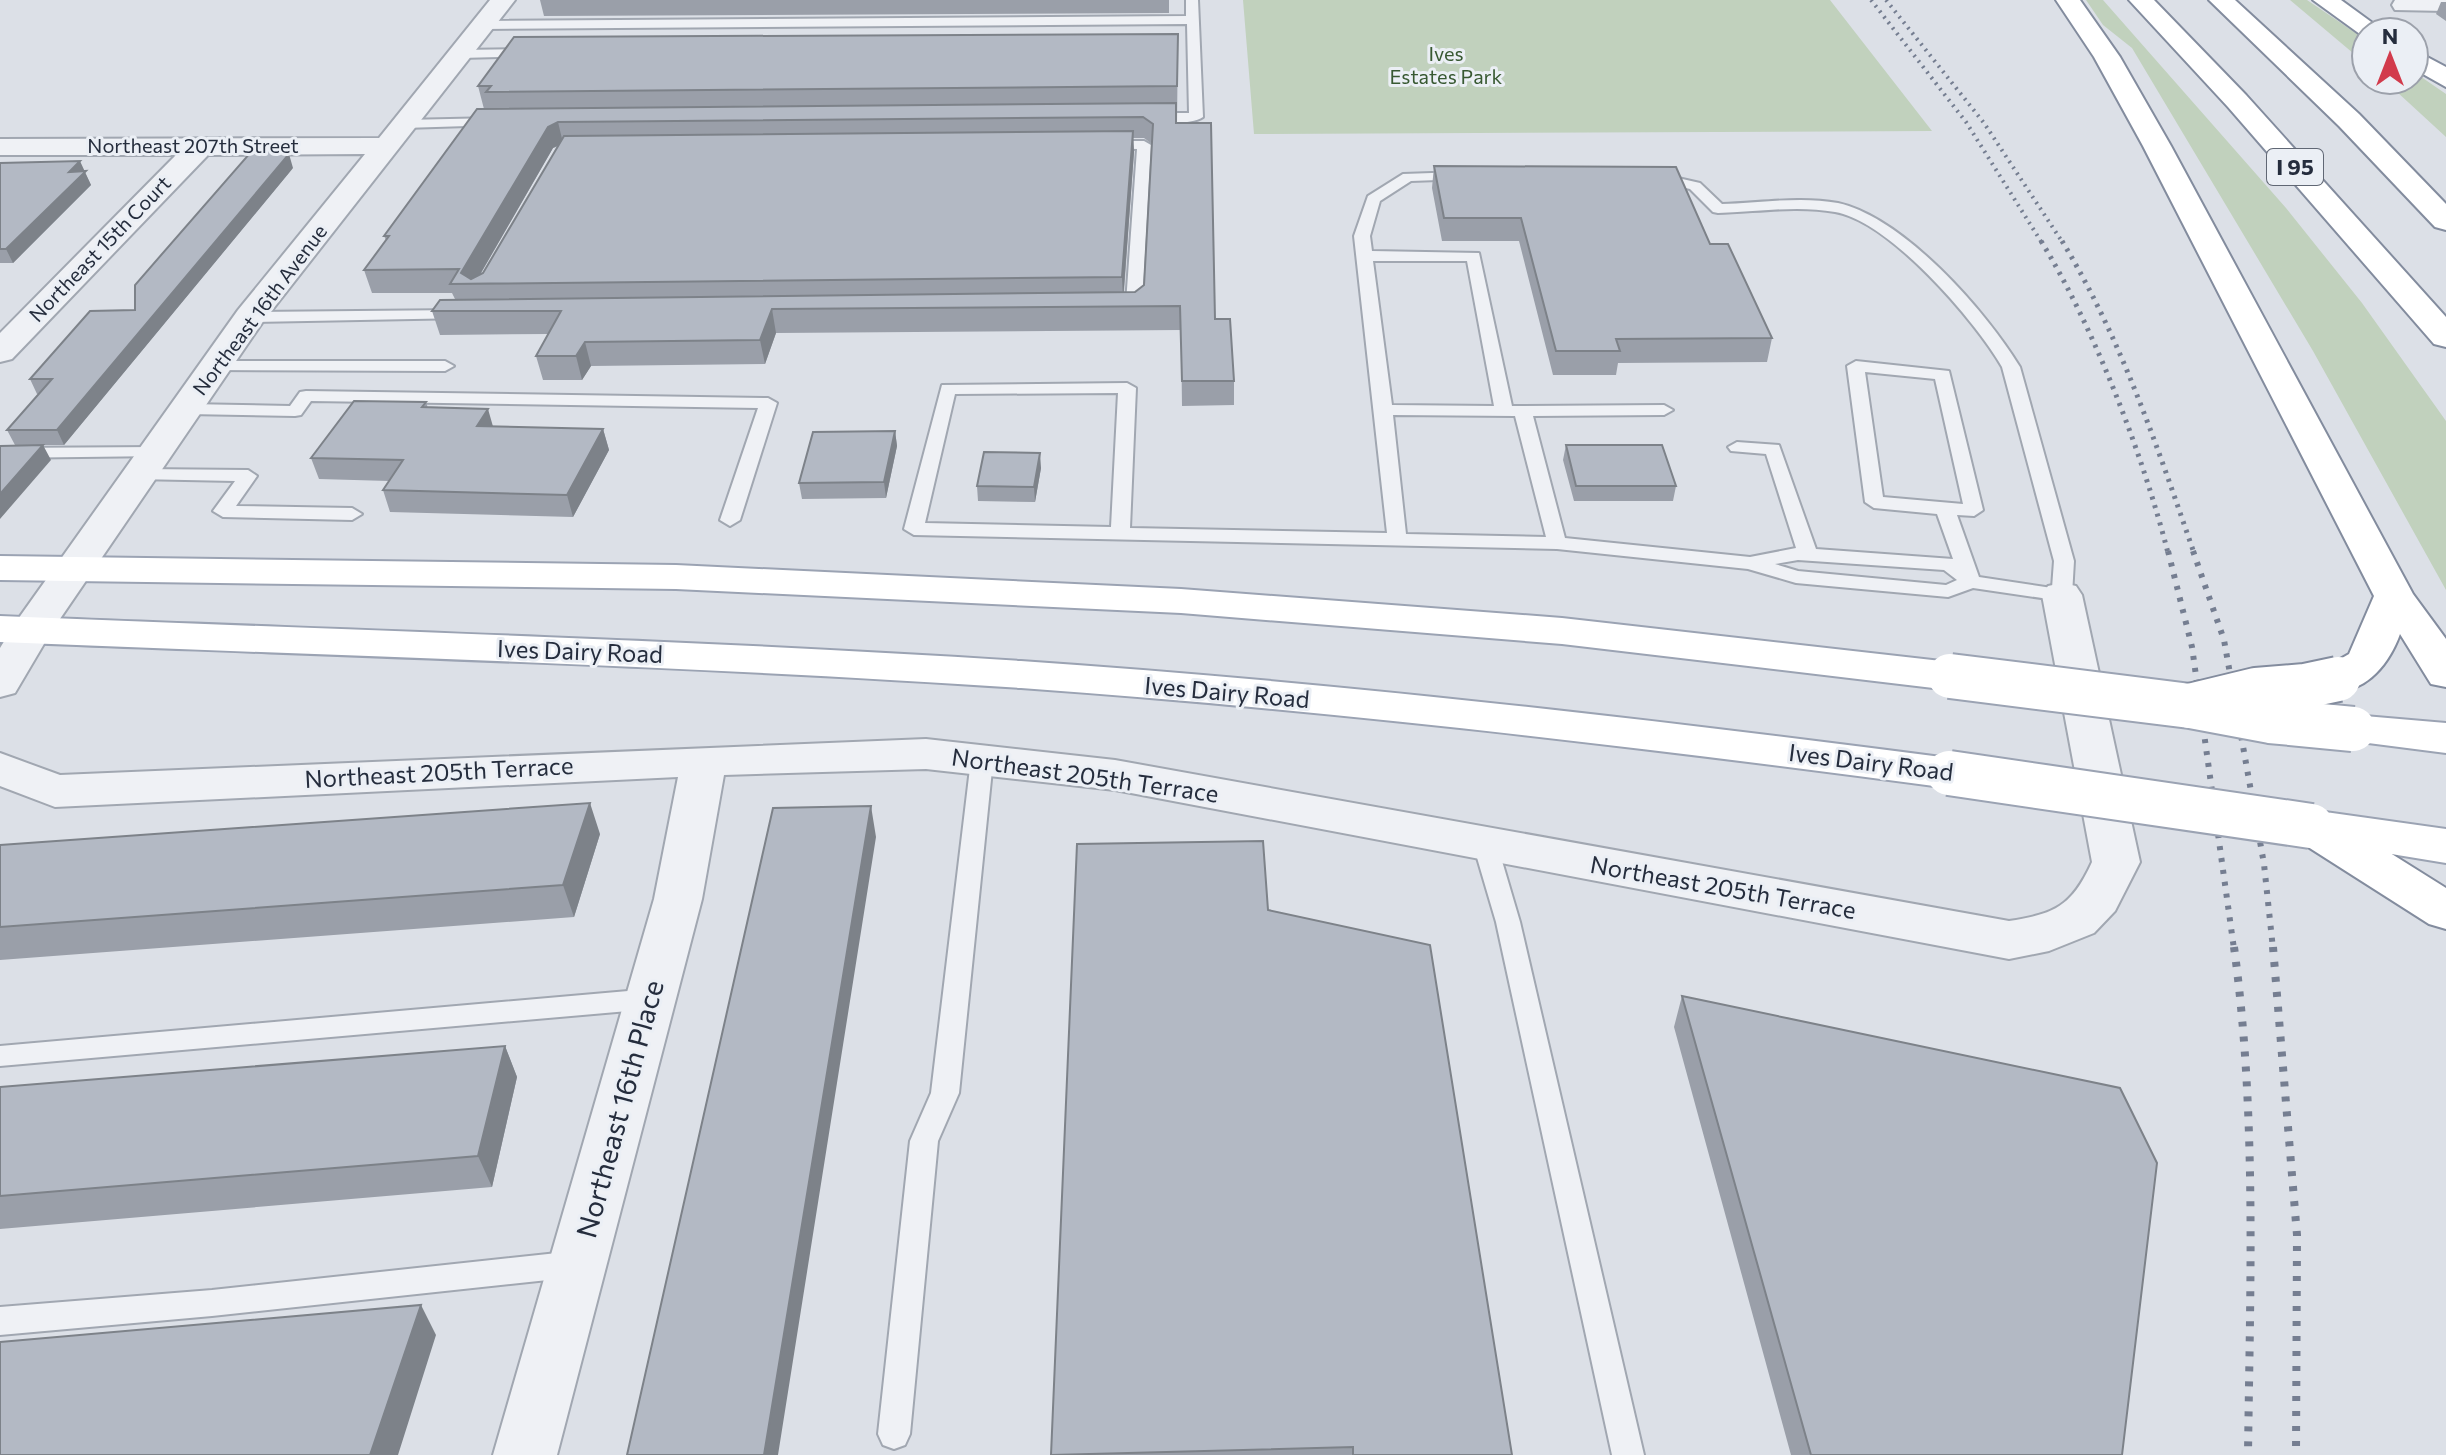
<svg xmlns="http://www.w3.org/2000/svg" width="2446" height="1455" font-family="Commissioner,sans-serif">
  <style>
    .green { fill: #c1d1bd }
    .lines { fill: none; stroke-linecap: round; stroke-linejoin: round }
    .lane-casing { stroke: #a1a7b1; stroke-width: 4 }
    .street-casing { stroke: #a1a7b1; stroke-width: 4 }
    .primary-casing { stroke: #9ba3b3; stroke-width: 4 }
    .highway-casing { stroke: #838c9e; stroke-width: 4 }
    .lane { fill: #eff1f5; fill-rule: evenodd }
    .street { fill: #eff1f5; fill-rule: evenodd }
    .primary { fill: #fff; fill-rule: evenodd }
    .highway { fill: #fff; fill-rule: evenodd }
    .rail-far3 { stroke: #757e91; stroke-width: 4; stroke-dasharray: 2 5; stroke-linecap: butt }
    .rail-far2 { stroke: #757e91; stroke-width: 5; stroke-dasharray: 3 6; stroke-linecap: butt }
    .rail-far1 { stroke: #757e91; stroke-width: 6; stroke-dasharray: 4 8; stroke-linecap: butt }
    .rail { stroke: #757e91; stroke-width: 8; stroke-dasharray: 5 10; stroke-linecap: butt }
    .primary-bridge-casing { stroke: #9ba3b3; stroke-width: 48; stroke-linecap: butt }
    .highway-bridge-casing { stroke: #838c9e; stroke-width: 48; stroke-linecap: butt }
    .primary-bridge { stroke: #fff; stroke-width: 44 }
    .highway-bridge { stroke: #fff; stroke-width: 44 }
    .wall { fill: #9a9fa9; fill-rule: evenodd }
    .shaded-wall { fill: #7d8289 }
    .building { fill: #b3b9c4; stroke: #7d8289; stroke-width: 2 }
    .labels { text-anchor: middle; stroke-width: 6; stroke-linejoin: round; paint-order: stroke }
    .far-park-label { font-size: 20px; fill: #385932; stroke: #ebeff5 }
    .far-street-label { font-size: 20px; fill: #252d3d; stroke: #ebeff5 }
    .shield { fill: #ebeff5; stroke: #606774; stroke-width: 2 }
    .shield-label { font-size: 22px; font-weight: bold; fill: #252d3d }
    .street-label { font-size: 24px; fill: #252d3d; stroke: #ebeff5 }
    .near-street-label { font-size: 28px; fill: #252d3d; stroke: #ebeff5 }
  </style>
  <rect width="100%" height="100%" fill="#dce0e7"/>
  <path class="green" d="M1243,0h587l102,131 -678,3z
    M2086,0h17l183,208 76,95 84,118v169l-133,-239 -181,-303 -29,-23z
    M2290,0h17l59,40v24z
    M2414,72l32,22v43l-62,-57h30z"/>
  <g class="lines">
    <g class="lane-casing">
      <path id="lane" d="M1186,0h12l5,117c-12,8 -49,8 -61,0l7,-4h40l-2,-89 -704,5 -6,-4 6,-4 703,-5z
        M531,49l6,4 -2,3 -75,2 -6,-4 6,-4z
        M495,118l7,4 -2,3 -96,3 -7,-4 7,-4z
        M1106,141h38l7,4 -9,163 -8,5 -17,-2 -2,-3 11,-5 11,-154 -36,-1 -2,-3z
        M1461,172l7,4 -2,3 -55,2 -31,20 -10,35 2,15 107,2 33,153 152,-1 9,5 -9,5 -131,1 32,122 185,19 46,-9 -30,-94 -35,-3 -3,-4 9,-5 42,3 37,104 137,10 -16,-45 -63,-6 -9,-6 -18,-136 9,-5 93,10 34,139 -9,6 -17,-1 22,62 73,11 2,-27 -52,-194c-27,-47 -113,-146 -167,-155 -38,-7 -79,0 -117,1l-5,-1 -23,-23 -39,-9 -2,-3 7,-4 44,10 22,21c37,-1 79,-8 116,-1 66,15 147,107 182,164l54,194 -2,34 -3,4 -7,2 -89,-13 -25,9 -152,-14 -48,-14 -191,-20 -643,-14 -10,-6 38,-144 185,-2 9,5 -6,140 257,5 -33,-297 14,-40 35,-22zM1373,261h94l27,145 -102,-1zM1865,372l70,7 28,125 -80,-7zM1118,393l-7,134 -186,-4 30,-129zM1393,415l122,1 31,121 -140,-3zM1798,560l146,10 13,10 -11,5 -148,-14 -23,-7z
        M461,310l6,2v6l-217,4 -8,-5 8,-5z
        M216,361h229l9,5 -9,5 -235,-1 -3,-4z
        M306,391l462,7 9,5 -37,117 -10,6 -10,-6 38,-112 -447,-7 -10,14 -6,1 -108,-2 -9,-5 9,-5 103,2 10,-14z
        M157,447l6,1 3,4 -3,4 -163,2v-10z
        M142,469l106,1 9,6 -21,30 116,2 10,6 -10,6 -129,-3 -10,-6 22,-30 -100,-2 -2,-4 2,-4z
        M982,752l8,3 3,5 -34,333 -21,48 -28,293 -5,11 -11,4 -11,-4 -5,-11 32,-293 21,-48 40,-333 3,-5z
        M1485,836l8,2 4,6 23,78 124,533h-32l-116,-533 -23,-78 4,-6z
        M651,989l9,3 4,7 -4,7 -9,3 -651,57v-20z
        M576,1251l10,4 5,9 -5,9 -10,4 -364,39 -212,19v-28l212,-17z"/>
    </g>
    <g class="street-casing">
      <path id="street" d="M490,0h25l-253,323 -211,309 -36,61 -15,4v-49l16,-26 222,-312 127,-156 -157,1 -196,204 -12,3v-29l176,-178h-176v-16l379,-1z
        M2395,0h51v11l-51,-1 -3,-5z
        M2062,583l14,3 6,9 58,267 -25,49 -21,22 -45,18 -40,8 -894,-169 -189,-21 -202,6 -22,124 -145,556h-64l161,-556 24,-122 -623,30 -55,-21v-33l60,22 866,-36 189,21 894,161c46,-7 63,-15 83,-59l-50,-267 6,-9z"/>
    </g>
    <g class="primary-casing">
      <path id="primary" d="M0,556l676,9 505,24 381,29 388,44 15,4 6,10 -6,10 -15,4 -388,-46 -381,-31 -505,-24 -676,-9z
        M0,616c340,14 681,23 1021,45 310,21 619,57 928,97l16,4 7,11 -7,11 -16,4c-308,-41 -618,-78 -928,-100 -340,-23 -681,-32 -1021,-46z
        M2353,715l93,8v30l-109,-14 -6,-10 6,-10z
        M2311,810l135,19v34l-152,-25 -6,-12 6,-12z"/>
    </g>
    <g class="highway-casing">
      <path id="highway" d="M2056,0h24l40,57 51,89 242,448 33,45v48l-15,-3 -31,-50c-12,33 -39,65 -77,55l-6,-10 6,-10 26,-15 25,-58 -231,-450 -49,-89z
        M2129,0h25l92,95 200,222v30l-12,-3 -206,-237z
        M2209,0h26l124,114 87,90v26l-11,-3 -96,-101z
        M2313,0h28l44,32h-19l-2,5z
        M2414,50l32,17v20l-32,-18z
        M2311,810l17,4 118,74v41l-17,-5 -135,-86 -6,-12 6,-12z"/>
    </g>
    <use href="#lane" class="lane"/>
    <use href="#street" class="street"/>
    <use href="#primary" class="primary"/>
    <use href="#highway" class="highway"/>
    <path class="rail-far3" d="M1871,0l95,122 76,121
      M1886,0l98,123 79,120"/>
    <path class="rail-far2" d="M2041,241c53,86 102,214 127,312
      M2062,241c59,97 95,205 132,312"/>
    <path class="rail-far1" d="M2168,551l24,96 42,302
      M2193,551l31,89 40,224 9,85"/>
    <path class="rail" d="M2234,947c23,168 16,339 14,508
      M2273,947l24,288 -1,220"/>
    <g class="primary-bridge-casing">
      <path id="primary-bridge" d="M1950,676l240,30 80,15 83,8
        M1949,773l362,53"/>
    </g>
    <g class="highway-bridge-casing">
      <path id="highway-bridge" d="M2190,706l66,-16 49,-4 33,-7"/>
    </g>
    <use href="#primary-bridge" class="primary-bridge"/>
    <use href="#highway-bridge" class="highway-bridge"/>
  </g>
  <path class="wall" d="M540,0h629v13l-625,3z
    M2441,2h5v19l-10,-7z
    M1178,34l-1,89 38,196 19,62v24l-52,1 -1,-76 -405,3 -11,31 -174,2 -9,14h-39l-7,-24 12,-22 -108,1 -8,-24 23,-12 -3,-6h-80l-8,-23 22,-30 -2,-4 100,-127 -6,-23zM1133,138h11l8,6 -8,141 -9,7h-11l10,-140zM559,146l-76,127 -3,2 73,-127z
    M0,163l84,8 7,14 -78,78h-13z
    M1434,166l276,78 62,94 -5,24 -149,1 -2,12h-63l-34,-134h-77l-10,-53z
    M293,168l-229,277h-49l-8,-15 32,-36h-2l-7,-15 105,-69z
    M426,402l2,6 65,18 110,3 6,21 -36,67 -183,-5 -7,-22 6,-9 -70,-2 -8,-21z
    M895,431l2,15 -11,52 -84,1 -3,-16z
    M1566,445l110,41 -3,15h-99l-11,-41z
    M1041,468l-6,34 -57,-1 -1,-15z
    M600,834l-26,83 -574,43v-115z
    M1268,910l244,545h-461z
    M1682,996l440,459h-331l-117,-428z
    M505,1046l12,31 -25,110 -492,42v-142z"/>
  <path class="shaded-wall" d="M558,122l5,21 -10,5 -78,135 -14,-10 87,-146z
    M1133,131l1,21 -11,148 -1,-23z
    M289,154l4,14 -229,277 -7,-15z
    M80,161l11,24 -78,78 -7,-14 63,-77z
    M772,309l4,24 -11,31 -5,-24z
    M585,342l6,24 -9,14 -6,-24z
    M488,409l6,21 -17,-4z
    M603,429l6,21 -36,67 -6,-22z
    M895,431l2,15 -11,52 -2,-16z
    M43,445l8,15 -51,59v-25z
    M1040,453l1,15 -6,34 -1,-15z
    M590,803l10,31 -26,83 -11,-32z
    M871,806l5,31 -98,618h-14z
    M505,1046l12,31 -25,110 -14,-31z
    M421,1305l15,30 -38,120h-28z"/>
  <path class="building" d="M1178,34l-1,52 -691,6 5,-6h-13l36,-49z
    M1176,103v20h35l4,196h15l4,62h-52l-2,-75 -408,3 -12,31 -175,2 -9,14h-40l25,-45h-129l8,-11 695,-8 9,-7 9,-161 -10,-7 -585,5 -10,5 -87,146 10,6 12,-6 81,-137 569,-5 -11,146 -672,7 9,-15 -95,1 25,-34h-5l93,-127z
    M277,144l12,10 -232,276h-50l45,-51h-22l60,-68 45,-1v-25l122,-140z
    M80,161l-11,11 17,-1 -80,78h-6v-86z
    M1434,166l242,1 34,77h18l44,94 -156,1 4,12h-64l-35,-133h-77z
    M354,401l72,1 -4,5 66,2 -11,17 126,3 -36,66 -184,-5 20,-30 -92,-2z
    M895,431l-11,51 -85,1 14,-51z
    M43,445l-43,49v-48z
    M1566,445h96l14,41h-100z
    M984,452l56,1 -6,34 -57,-1z
    M590,803l-27,82 -563,42v-82z
    M871,806l-107,649h-137l146,-647z
    M1263,841l5,69 162,35 82,510h-159v-8l-302,8 26,-611z
    M1682,996l438,92 37,75 -35,292h-311z
    M505,1046l-27,110 -478,40v-109z
    M421,1305l-51,150h-370v-113z"/>
  <g class="labels">
    <g class="far-park-label">
      <text x="1446" y="61">Ives<tspan x="1446" dy="23">Estates Park</tspan></text>
    </g>
    <g class="far-street-label">
      <text x="193" y="153">Northeast 207th Street</text>
      <text transform="translate(100 249) rotate(-46)" y="7">Northeast 15th Court</text>
      <text transform="translate(260 310) rotate(-53)" y="7">Northeast 16th Avenue</text>
    </g>
    <rect class="shield" x="2267" y="149" width="56" height="36" rx="6"/>
    <g class="shield-label">
      <text x="2295" y="175">I 95</text>
    </g>
    <g class="street-label">
      <text transform="translate(580 652) rotate(2)" y="8">Ives Dairy Road</text>
      <text transform="translate(1227 693) rotate(5)" y="8">Ives Dairy Road</text>
      <text transform="translate(1871 763) rotate(7)" y="8">Ives Dairy Road</text>
      <text transform="translate(439 773) rotate(-3)" y="8">Northeast 205th Terrace</text>
      <text transform="translate(1085 776) rotate(8)" y="8">Northeast 205th Terrace</text>
      <text transform="translate(1723 888) rotate(10)" y="8">Northeast 205th Terrace</text>
    </g>
    <g class="near-street-label">
      <text transform="translate(620 1109) rotate(-75)" y="10">Northeast 16th Place</text>
    </g>
  </g>
  <g transform="translate(2390 56)"><circle r="38" fill="#ebeff5" stroke="#9ca1ab" stroke-width="2"/>
  <path d="M0-6L14 30L0 20L-14 30Z" fill="#d23b4c"/>
  <text y="-12" font-size="22" font-weight="bold" text-anchor="middle" fill="#252d3d">N</text>
  </g>
</svg>
